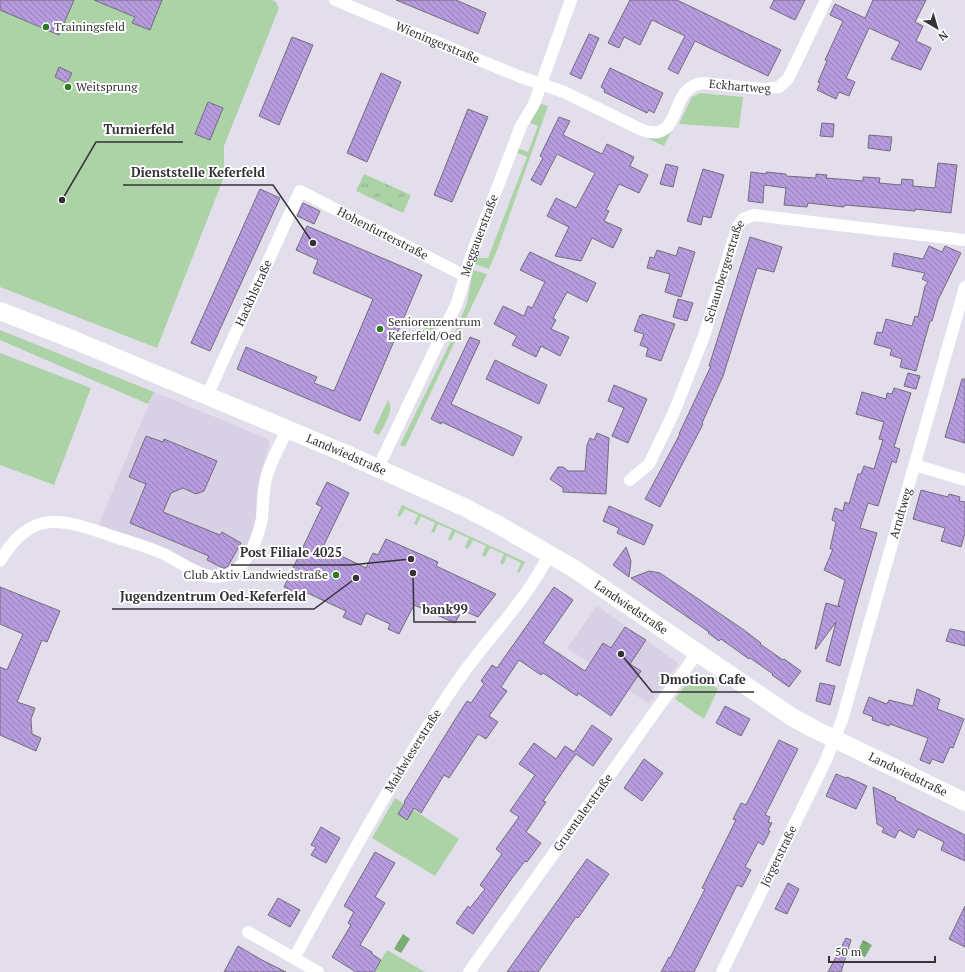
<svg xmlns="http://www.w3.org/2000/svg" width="965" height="972" font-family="'PT Serif',serif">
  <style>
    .built { fill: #d8d0e5 }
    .green { fill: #acd3a6 }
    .park { fill: url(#park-tufts) }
    .water { fill: url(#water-ripples) }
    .building { fill: url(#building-back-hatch); stroke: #726d79 }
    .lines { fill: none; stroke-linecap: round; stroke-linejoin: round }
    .street { stroke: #fff; stroke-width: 12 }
    .secondary { stroke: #fff; stroke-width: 18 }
    .poi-dot { fill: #2c7a22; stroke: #fff; stroke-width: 1.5 }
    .labels { text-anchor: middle; stroke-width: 4; stroke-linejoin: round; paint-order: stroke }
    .poi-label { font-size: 12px; fill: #343237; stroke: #fff; text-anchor: start }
    .street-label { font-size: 12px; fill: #343237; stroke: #fff }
    .leader { fill: none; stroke: #343237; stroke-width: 1.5 }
    .callout-dot { fill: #343237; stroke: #fff; stroke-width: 1.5 }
    .callout-label { font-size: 13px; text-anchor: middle; font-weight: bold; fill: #343237; stroke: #fff; stroke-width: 4; stroke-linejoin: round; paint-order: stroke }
  </style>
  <defs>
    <pattern id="park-tufts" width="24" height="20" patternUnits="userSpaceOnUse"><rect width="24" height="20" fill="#acd3a6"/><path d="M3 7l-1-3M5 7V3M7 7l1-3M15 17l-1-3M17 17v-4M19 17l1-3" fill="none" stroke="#8dac88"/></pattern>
    <pattern id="water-ripples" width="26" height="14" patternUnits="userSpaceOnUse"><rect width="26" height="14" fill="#7aad72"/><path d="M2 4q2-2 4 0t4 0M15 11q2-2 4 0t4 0" fill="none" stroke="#658d5e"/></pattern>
    <pattern id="building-back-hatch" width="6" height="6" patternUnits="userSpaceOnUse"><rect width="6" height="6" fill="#b79bdf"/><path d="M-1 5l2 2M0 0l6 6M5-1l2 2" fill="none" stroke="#967fb6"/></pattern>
  </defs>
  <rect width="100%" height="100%" fill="#e3deec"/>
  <path class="built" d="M154,392l112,46 4,4 -9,29 -4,20 -1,27 -5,21 -12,20 -11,11 -14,2 -116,-46z
    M597,606l80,56 1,2 -29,40 -82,-56z"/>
  <path class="green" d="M0,0h272l4,2 3,6 -55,138v31l-67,171 -157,-61z
    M700,93l43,4 -4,31 -60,-4 13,-27z
    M541,104l7,2 -50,142 -9,21 -14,-5 2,-6h11l39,-101 -11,-5 1,-4 11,4 10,-26 -9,-4z
    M673,128l-9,18 -17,-8c11,2 19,-1 26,-10z
    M473,270l14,4 -82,173 -5,-2 54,-110 13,-32z
    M441,316l-12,23 -9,-4 2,-4z
    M0,330l154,62 -6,12 -148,-64z
    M0,353l91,35 -37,97 -54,-20z
    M388,400c7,11 -4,25 -9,35l-6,-3z
    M402,505l123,57 -6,11 -2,-1 4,-9 -14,-7 -4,9 -3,-2 4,-9 -14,-6 -5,9 -3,-2 4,-9 -13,-6 -5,9 -3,-2 4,-9 -14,-6 -4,9 -3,-2 4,-9 -14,-6 -4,9 -3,-1 4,-9 -14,-7 -4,9 -3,-1 4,-9 -13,-6 -5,8 -3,-1z
    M698,675l20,14 -14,30 -29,-20 17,-23z
    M395,798l64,41 -24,37 -63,-38z
    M387,950l38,22h-51z"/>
  <path class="park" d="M364,174l47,21 -8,18 -47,-22z"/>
  <path class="water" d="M403,934l7,5 -9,14 -7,-4z
    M863,940l9,5 -7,12 -8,-4z"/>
  <path class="building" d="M0,0h74l-15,35 -59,-25z
    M94,0h68l-12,30 -18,-7 3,-6z
    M396,0h60l30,13 -8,21z
    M630,0h47l104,50 -13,26 -73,-35 -17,33 -10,-5 17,-33 -33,-16 -12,25 -16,-8 -5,11 -11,-5z
    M774,0h31l-10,20 -25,-12z
    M873,0h53l-11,22 8,4 -7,15 15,7 -10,22 -30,-11 9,-17 -31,-14 -23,50 9,4 -6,14 -10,-4 -3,7 -19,-9 3,-7 -2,-1 9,-21 -2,-1 18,-39 -13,-6 5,-11 30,14z
    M589,34l10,4 -18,41 -11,-5z
    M292,37l21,8 -34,80 -20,-9z
    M59,67l13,6 -5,10 -12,-6z
    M610,68l53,25 -9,20 -5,-3 -2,3 -43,-21 1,-2 -4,-3z
    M381,73l20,9 -34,80 -20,-9z
    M208,102l15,6 -13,32 -15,-6z
    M468,109l20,8 -36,85 -18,-7z
    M559,117l11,4 -7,14 39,19 5,-10 27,13 -4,9 18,9 -9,18 -20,-9 -13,26 3,1 -5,10 18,8 -9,19 -21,-10 -11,23 -26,-5 14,-29 -22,-11 9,-18 20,10 19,-35 -38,-19 -16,31 -10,-5 12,-22 -3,-2z
    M822,123l12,1 -1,13 -13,-1z
    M869,135l23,2 -2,14 -22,-3z
    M938,163l19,2 -6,48 -36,-4v2l-70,-6 -1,2 -36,-4 -1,4 -23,-2 2,-17 -22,-3 -1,18 -15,-2 3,-29 15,2v-2l20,2v2l30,2v-4l11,1 -1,3 37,3v-4l17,1 -1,5 22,2 1,-6 11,1v6l22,2z
    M666,164l12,3 -5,20 -13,-3z
    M703,169l21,6 -13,43 -8,-2 -2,9 -14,-4z
    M260,189l20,9 -70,153 -19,-8z
    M303,203l17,8 -6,13 -17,-8z
    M307,226l115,49 -62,146 -123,-52 9,-22 71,30 -3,6 20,8 39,-92 -60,-26 5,-13 -22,-10z
    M750,237l32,10 -8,25 -17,-4 -34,108 -21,47 1,1 -43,83 -15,-8 35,-65h-1l32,-68h-2z
    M929,246l13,6 3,-6 16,7 -23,47 -6,21h-2l-14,50 -16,-4 2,-8 -12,-4 2,-6 -18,-5 3,-12 5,1 4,-14 26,7 3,-10 3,1 7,-31 3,-4 -6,-3 3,-6 -33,-7 2,-13 29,6z
    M679,247l16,5 -14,45 -16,-5 5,-18 -23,-6 3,-11 4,1 3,-8 19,6z
    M530,252l66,31 -9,19 -20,-10 -14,26 3,2 -5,9 18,8 -9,19 -19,-10 -5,11 -24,-12 5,-9 -23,-12 9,-18 21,10 4,-10 4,2 13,-26 -25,-12z
    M678,299l15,4 -6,18 -14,-4z
    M642,314l33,10 -14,37 -15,-5 2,-8 -8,-3 4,-11 -10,-3 6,-16 2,1z
    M470,337l10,4 -29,63 71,33 -9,19 -71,-34 -1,2 -10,-5z
    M495,360l52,25 -8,19 -53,-25z
    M908,373l12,3 -4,13 -12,-3z
    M962,379h3v64l-20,-6z
    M614,385l33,14 -19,44 -16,-7 12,-28 -16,-7z
    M894,388l17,5 -17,54 6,2 -4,14 -4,-2 -14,45 -10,-3 -8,25 17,5 -22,76 -15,57 -14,-5 10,-39 -20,27h-1l11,-46 14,4 -2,-2 7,-25 -21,-10 9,-21h-3l6,-27 -4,-2 3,-12 8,3 2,-9 4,2 9,-30h3l3,-8 10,3 9,-29 -4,-1 5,-17 -28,-8 6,-22 24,7 1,-6 5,1z
    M597,433l12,5 -3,56 -43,-2v-4l-13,-9 8,-12h5l5,4h17l2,-26 3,-7 4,2z
    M146,436l17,6 1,-3 53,22 -13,30 -8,3 -13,-6 -12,5 -8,19 57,23 2,-3 19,11 -13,23 -3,2h-2l-16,-8 2,-4 -79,-33 16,-39 -17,-7z
    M327,482l22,11 -26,54 43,21 7,-15 5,2 8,-16 52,23 -2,4 60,28 -18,23 -16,-7 -7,13 -41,-18 -15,29 -11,-5 2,-5 -24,-11 -5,12 -18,-8 3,-6 -43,-20 -2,4 -17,-8 38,-80 -6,-3z
    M921,490l27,7 1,-3 11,3 -1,4 6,1v31l-4,14 -20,-6 4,-13 -32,-9z
    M609,506l44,19 -9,20 -27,-12 2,-5 -16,-7z
    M626,547l5,14 -2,16 -16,-12z
    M649,571l11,2 84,57 17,13 -1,1 23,16 1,-1 17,12 -12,16 -17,-12 1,-1 -23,-16 -1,1 -28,-20 -2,2 -11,-8 1,-1 -78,-54z
    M0,587l60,24 -13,31 -5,-2 -25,62 18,6 -4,11 1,15 9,4 -5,13 -36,-16v-68l7,3 16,-36 -23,-10z
    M554,587l19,13 -30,43 42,28 18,-28 8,5 14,-21 21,13 -16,24 11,7 -30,45 -33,-23 -1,3 -34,-23 -2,2 -22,-15 -18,27 6,4 -18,25 9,6 -12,17 -8,-5 -29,44 -5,-3 -23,38 -7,-5 -7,12 -9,-6 7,-11 -1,-1 52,-84 11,-17 4,2 13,-19 -3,-3 11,-16 5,3z
    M950,629l15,3v14l-19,-5z
    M820,683l15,3 -5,19 -14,-4z
    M917,689l23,10 -3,10 27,10 -11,29 -3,-1 -7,16 -11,-4 -2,5 -10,-4 8,-22 -38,-14 -1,2 -17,-6 1,-3 -10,-4 6,-16 18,7 2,-4 24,6z
    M725,706l25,13 -9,17 -25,-13z
    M592,725l20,14 -19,27 -17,-12 -9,12 -24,35 3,1 -20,30 15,11 -14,19 -2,-1 -13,17 -39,56 -17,-11 12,-17 2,2 15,-19 -5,-4 22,-31 -6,-5 23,-32 -9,-6 25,-36 -16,-11 15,-21 22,16 9,-13 9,6z
    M779,740l19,9 -33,66 5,2 -2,5 4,1 -4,7 2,1 -7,14 -5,-3 -13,25 6,3 -9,17 -5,-2 -43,87h-33l8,-15 1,1 35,-69 -3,-1 34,-68 -3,-1 8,-16 5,2z
    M644,759l19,14 -21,28 -18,-13z
    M836,774l10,4 1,-1 20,9 -11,23 -30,-13z
    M873,787l23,11 -1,2 70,35v26l-24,-11 3,-8 -26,-13 -4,9 -15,-8 -4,8 -13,-6 2,-4 -7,-4z
    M321,827l19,11 -14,25 -15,-8 5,-8 -5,-2z
    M375,852l20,11 -20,34 10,6 -25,42 12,7v2l9,6 -7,12h-18l-24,-15 19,-32 -3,-2 6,-11 -10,-6z
    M587,859l22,15 -19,27 -12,17 -2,-1 -38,55h-31z
    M788,883l11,6 -12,25 -12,-5z
    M278,898l22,12 -10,17 -22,-12z
    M965,906v41l-16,-8z
    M846,938l5,2 -10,32h-13z
    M238,946l24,14 24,12h-62z"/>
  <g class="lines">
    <g class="street">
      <path id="s1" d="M335,0l183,76 46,16 78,38c38,13 28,-32 51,-44 3,-2 6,-2 9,-3l62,6 15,-2 9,-8 38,-79"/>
      <path id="s2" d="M207,396l93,-205 165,85"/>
      <path d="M915,465l50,15"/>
      <path id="s3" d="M378,468l79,-165 14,-47 50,-130 13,-22 37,-104"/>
      <path id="s4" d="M630,480l19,-16 25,-52 30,-76 33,-108 6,-9 11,-4 211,25"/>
      <path d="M0,561c32,-53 62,-42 112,-25 18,6 37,11 54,19 21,11 49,34 71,14 14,-12 22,-34 25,-51 1,-13 1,-26 4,-39 4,-17 14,-34 22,-50"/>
      <path d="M248,932l70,40"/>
      <path id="s5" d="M294,958c52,-93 103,-188 163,-276 29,-43 70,-81 92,-128"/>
      <path id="s6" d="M469,972l228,-319"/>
      <path id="s7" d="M722,972l104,-212 16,-40 123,-433"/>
    </g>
    <path class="secondary" id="s8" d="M0,311l74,29 270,113 120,54 31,16 78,45 219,149 22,12 151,73"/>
  </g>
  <g class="poi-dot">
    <circle cx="46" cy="27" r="4"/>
    <circle cx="68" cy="87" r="4"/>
    <circle cx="380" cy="329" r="4"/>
    <circle cx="336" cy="575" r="4"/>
  </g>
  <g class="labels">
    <g class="poi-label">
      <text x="54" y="31">Trainingsfeld</text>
      <text x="76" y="91">Weitsprung</text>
      <text x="388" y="326">Seniorenzentrum<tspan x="388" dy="14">Keferfeld/Oed</tspan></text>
      <text x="328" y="579" text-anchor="end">Club Aktiv Landwiedstraße</text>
    </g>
    <g class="street-label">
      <text dy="4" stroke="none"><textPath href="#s1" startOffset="111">Wieningerstraße</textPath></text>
      <text dy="4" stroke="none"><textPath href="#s1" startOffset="457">Eckhartweg</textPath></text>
      <text dy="4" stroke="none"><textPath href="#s2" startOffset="318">Hohenfurterstraße</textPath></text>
      <text dy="4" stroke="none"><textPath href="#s3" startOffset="254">Meggauerstraße</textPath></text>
      <text dy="4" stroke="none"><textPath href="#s4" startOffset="232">Schaunbergerstraße</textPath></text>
      <text dy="4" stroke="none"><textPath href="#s2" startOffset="113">Hackhlstraße</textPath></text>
      <text dy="4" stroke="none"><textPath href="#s8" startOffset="375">Landwiedstraße</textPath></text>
      <text dy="4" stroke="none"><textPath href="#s7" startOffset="494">Arndtweg</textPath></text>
      <text dy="4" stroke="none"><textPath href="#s8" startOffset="699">Landwiedstraße</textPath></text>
      <text dy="4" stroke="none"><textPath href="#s5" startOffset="239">Maidwieserstraße</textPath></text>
      <text dy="4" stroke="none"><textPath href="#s8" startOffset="1023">Landwiedstraße</textPath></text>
      <text dy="4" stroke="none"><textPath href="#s6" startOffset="196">Gruentalerstraße</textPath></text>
      <text dy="4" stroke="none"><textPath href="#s7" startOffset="129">Jörgerstraße</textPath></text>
    </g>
  </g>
  <path class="leader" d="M62 200L96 142H183M313 243L273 185H123M411 559L350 565H231M356 578L314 609H112M413 573L414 622H476M621 654L652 692H754"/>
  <g class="callout-dot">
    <circle cx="62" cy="200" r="4"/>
    <circle cx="313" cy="243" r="4"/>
    <circle cx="411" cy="559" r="4"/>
    <circle cx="356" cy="578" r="4"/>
    <circle cx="413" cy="573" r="4"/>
    <circle cx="621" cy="654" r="4"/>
  </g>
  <g class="callout-label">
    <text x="139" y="134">Turnierfeld</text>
    <text x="198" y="177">Dienststelle Keferfeld</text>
    <text x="291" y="557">Post Filiale 4025</text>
    <text x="213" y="601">Jugendzentrum Oed-Keferfeld</text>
    <text x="445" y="614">bank99</text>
    <text x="703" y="684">Dmotion Cafe</text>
  </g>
  <g transform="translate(937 28) rotate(142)" stroke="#ffffff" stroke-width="3" paint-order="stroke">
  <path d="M0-3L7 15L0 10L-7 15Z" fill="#343237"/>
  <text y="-6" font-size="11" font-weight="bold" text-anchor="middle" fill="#343237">N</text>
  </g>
  <path d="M829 956v6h106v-6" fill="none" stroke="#343237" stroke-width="2"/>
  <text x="835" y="956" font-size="12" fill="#343237" stroke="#ffffff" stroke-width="3" paint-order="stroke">50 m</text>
</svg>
